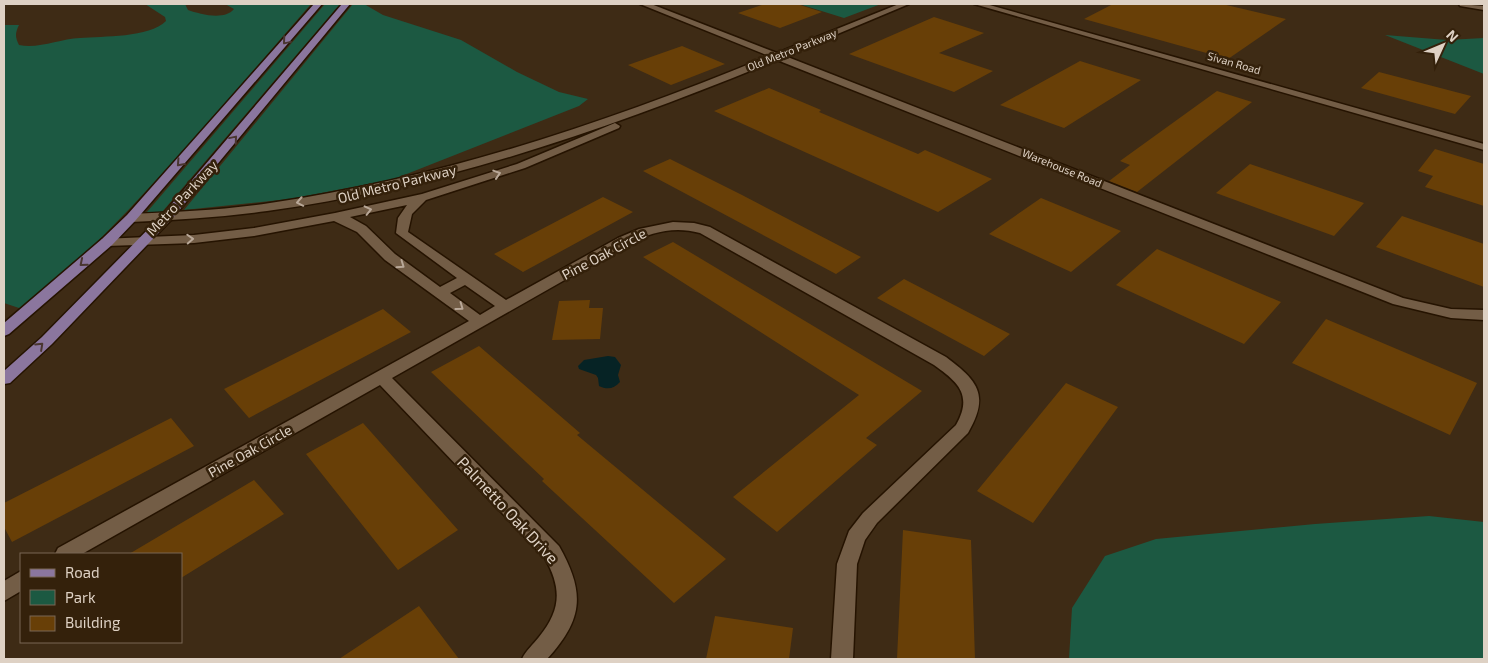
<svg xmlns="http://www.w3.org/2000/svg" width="1488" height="663" font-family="'Exo 2',sans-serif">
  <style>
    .green { fill: #1c5942 }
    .water { fill: #062325 }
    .building { fill: #683f07 }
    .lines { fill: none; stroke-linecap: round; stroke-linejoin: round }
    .minor-casing { stroke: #251300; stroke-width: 3 }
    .major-casing { stroke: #251300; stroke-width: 3 }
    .minor { fill: #735d46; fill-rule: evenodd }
    .major { fill: #8b769e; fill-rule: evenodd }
    .oneway { stroke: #4a3630 }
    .oneway2 { stroke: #b9a898 }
    .labels { text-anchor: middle; stroke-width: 5; stroke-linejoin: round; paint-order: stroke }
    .far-street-label { font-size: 11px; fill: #ded1c4; stroke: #34210b }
    .street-label { font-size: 14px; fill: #ded1c4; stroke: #34210b }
    .near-street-label { font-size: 16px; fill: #ded1c4; stroke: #34210b }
  </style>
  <rect width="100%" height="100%" fill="#3e2b15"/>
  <path class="green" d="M145,4h40l3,6c12,4 36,11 46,-1l-9,-5h86c-91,104 -182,215 -286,306l-21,-7v-278h15c-4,8 -4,12 0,20 20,4 40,-6 61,-7 23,-2 69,0 86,-17l-1,-4z
    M325,4h15l-178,208h-15z
    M353,4h11l19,11 78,25 56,32 42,20 29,7 -9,7 -185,73 -104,20 -106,11z
    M799,4h82l-37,14z
    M1385,35l62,5 37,-2v36z
    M1429,516l55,6v137h-415l3,-51 33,-52 51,-17 159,-15z"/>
  <path class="water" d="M608,356l7,1 6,8 -3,10 2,7c-6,7 -13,8 -21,4l-1,-8 -2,-3 -17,-6 -1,-3 6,-6z"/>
  <path class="building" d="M765,4h32l25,8 -42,16 -42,-15z
    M1113,4h109l64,15 -58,40 -144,-40z
    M934,17l50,16 -45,20 54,18 -39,21 -105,-38z
    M682,46l43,18 -54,21 -43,-20z
    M1080,61l61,19 -77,48 -64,-23z
    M1379,72l92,24 -16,18 -94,-26z
    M769,88l52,22 -2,2 99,42 7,-4 67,29 -54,33 -224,-101z
    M1217,91l35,11 -115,90 -28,-11 21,-16 -10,-4z
    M1435,149l49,15v42l-59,-19 8,-11 -15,-5z
    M670,159l72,36 119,62 -25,17 -193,-103z
    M1250,164l114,39 -30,33 -118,-43z
    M603,197l30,15 -110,60 -29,-18z
    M1041,198l80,33 -50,41 -82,-38z
    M1402,216l82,28v43l-108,-40z
    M673,242l249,149 -56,47 11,7 -100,87 -44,-35 126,-102 -216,-138z
    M1157,249l124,53 -37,42 -128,-59z
    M904,279l106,55 -26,22 -107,-58z
    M590,300l-1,8h14l-3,31 -48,1 7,-39z
    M383,309l28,23 -162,86 -25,-29z
    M1326,319l151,64 -27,52 -158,-72z
    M479,346l101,87 -3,2 149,124 -52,44 -132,-122 2,-2 -113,-107z
    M1066,383l52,24 -85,116 -56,-32z
    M171,418l23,28 -182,96 -8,-15v-24z
    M363,423l95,107 -60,40 -92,-116z
    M254,480l30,34 -103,64v-24h-52z
    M903,530l68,10 4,119h-78z
    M419,606l40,53h-120z
    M715,616l78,12 -4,31h-83z"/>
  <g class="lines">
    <g class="minor-casing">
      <path id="minor" d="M640,4h11l126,49 122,-49h10l-124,52 618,242 48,11 33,1v10l-33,-2 -58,-14 -616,-244c-163,67 -334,127 -510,151 -45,6 -91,9 -136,11l-6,-4 6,-4c47,-2 93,-4 139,-11 172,-25 339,-81 499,-147z
        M974,4h12l498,140v6z
        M1459,4l25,2v4l-24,-4z
        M615,123l5,3 -1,2 -94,40 -99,32 -14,14 -4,18 98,68 112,-62 21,-9 34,-7 21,1 16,4 236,130c32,24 44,38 22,76l-91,90 -12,17 -8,24 -4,95h-22l6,-95 12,-33 14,-18 93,-88c17,-30 2,-43 -22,-60l-234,-132c-26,-7 -48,-1 -72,11l-236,134 167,168c26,46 25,73 -12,113h-25c4,-9 11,-14 17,-22 22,-27 23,-48 6,-79l-165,-173 -298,169h-27l3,-6 411,-227 -84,-61 -28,-28 -23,-11 -80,15 -60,7 -87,3 -5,-1 -2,-3 2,-3 92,-4 60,-7 81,-15 87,-19 95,-30zM407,205l-9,13 -2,15 61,45 -17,9 -45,-33 -29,-28 -16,-9zM465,285l30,21 -15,9 -30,-22z
        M21,571v20l-17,10v-20z"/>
    </g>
    <g class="major-casing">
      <path id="major" d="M314,4h8l-187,217 -23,24 -103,89 -5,2v-13l98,-84 25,-24z
        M342,4h8l-178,215 -120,125 -42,39 -6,1v-13l38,-34 122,-124z"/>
    </g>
    <use href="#minor" class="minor"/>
    <use href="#major" class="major"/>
  </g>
  <defs><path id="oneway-chevron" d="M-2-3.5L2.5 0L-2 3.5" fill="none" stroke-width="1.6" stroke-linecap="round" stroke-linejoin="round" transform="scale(1.25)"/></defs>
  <g class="oneway">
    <use href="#oneway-chevron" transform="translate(286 41) rotate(130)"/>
    <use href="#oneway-chevron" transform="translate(234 139) rotate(-50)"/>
    <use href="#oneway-chevron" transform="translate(180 163) rotate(132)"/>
    <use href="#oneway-chevron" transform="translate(83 263) rotate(140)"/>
    <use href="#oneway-chevron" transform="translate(40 346) rotate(-43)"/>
  </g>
  <g class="oneway2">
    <use href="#oneway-chevron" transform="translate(497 174) rotate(-18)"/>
    <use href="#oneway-chevron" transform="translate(300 202) rotate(169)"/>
    <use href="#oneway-chevron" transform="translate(368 210) rotate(-13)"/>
    <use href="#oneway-chevron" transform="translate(190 239) rotate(-3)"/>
    <use href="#oneway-chevron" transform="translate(401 265) rotate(35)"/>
    <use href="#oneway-chevron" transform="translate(460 307) rotate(36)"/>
  </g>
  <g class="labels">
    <g class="far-street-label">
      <text transform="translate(792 50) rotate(-22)" y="4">Old Metro Parkway</text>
      <text transform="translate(1234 63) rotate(16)" y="4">Sivan Road</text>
      <text transform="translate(1062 168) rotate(22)" y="4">Warehouse Road</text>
    </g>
    <g class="street-label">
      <text transform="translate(397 184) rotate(-14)" y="5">Old Metro Parkway</text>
      <text transform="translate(182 198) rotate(-47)" y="5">Metro Parkway</text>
      <text transform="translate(604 254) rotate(-28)" y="5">Pine Oak Circle</text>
      <text transform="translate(250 451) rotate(-29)" y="5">Pine Oak Circle</text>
    </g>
    <g class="near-street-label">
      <text transform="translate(508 510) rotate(47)" y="6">Palmetto Oak Drive</text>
    </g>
  </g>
  <rect width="1488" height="663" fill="none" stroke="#ded1c4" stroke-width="10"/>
  <rect x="20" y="553" width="162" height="90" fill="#34210b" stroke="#786755"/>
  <rect x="30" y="569" width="25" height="8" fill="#8b769e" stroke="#786755"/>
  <text x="65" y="578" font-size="15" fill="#ded1c4">Road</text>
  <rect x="30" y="590" width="25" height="15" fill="#1c5942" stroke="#786755"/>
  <text x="65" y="603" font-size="15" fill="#ded1c4">Park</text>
  <rect x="30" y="616" width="25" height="15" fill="#683f07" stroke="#786755"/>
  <text x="65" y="628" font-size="15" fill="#ded1c4">Building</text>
  <g transform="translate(1443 45) rotate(46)" stroke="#34210b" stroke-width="4" paint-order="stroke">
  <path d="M0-4L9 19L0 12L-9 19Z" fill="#ded1c4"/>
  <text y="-8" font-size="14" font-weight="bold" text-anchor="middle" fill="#ded1c4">N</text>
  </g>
</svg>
